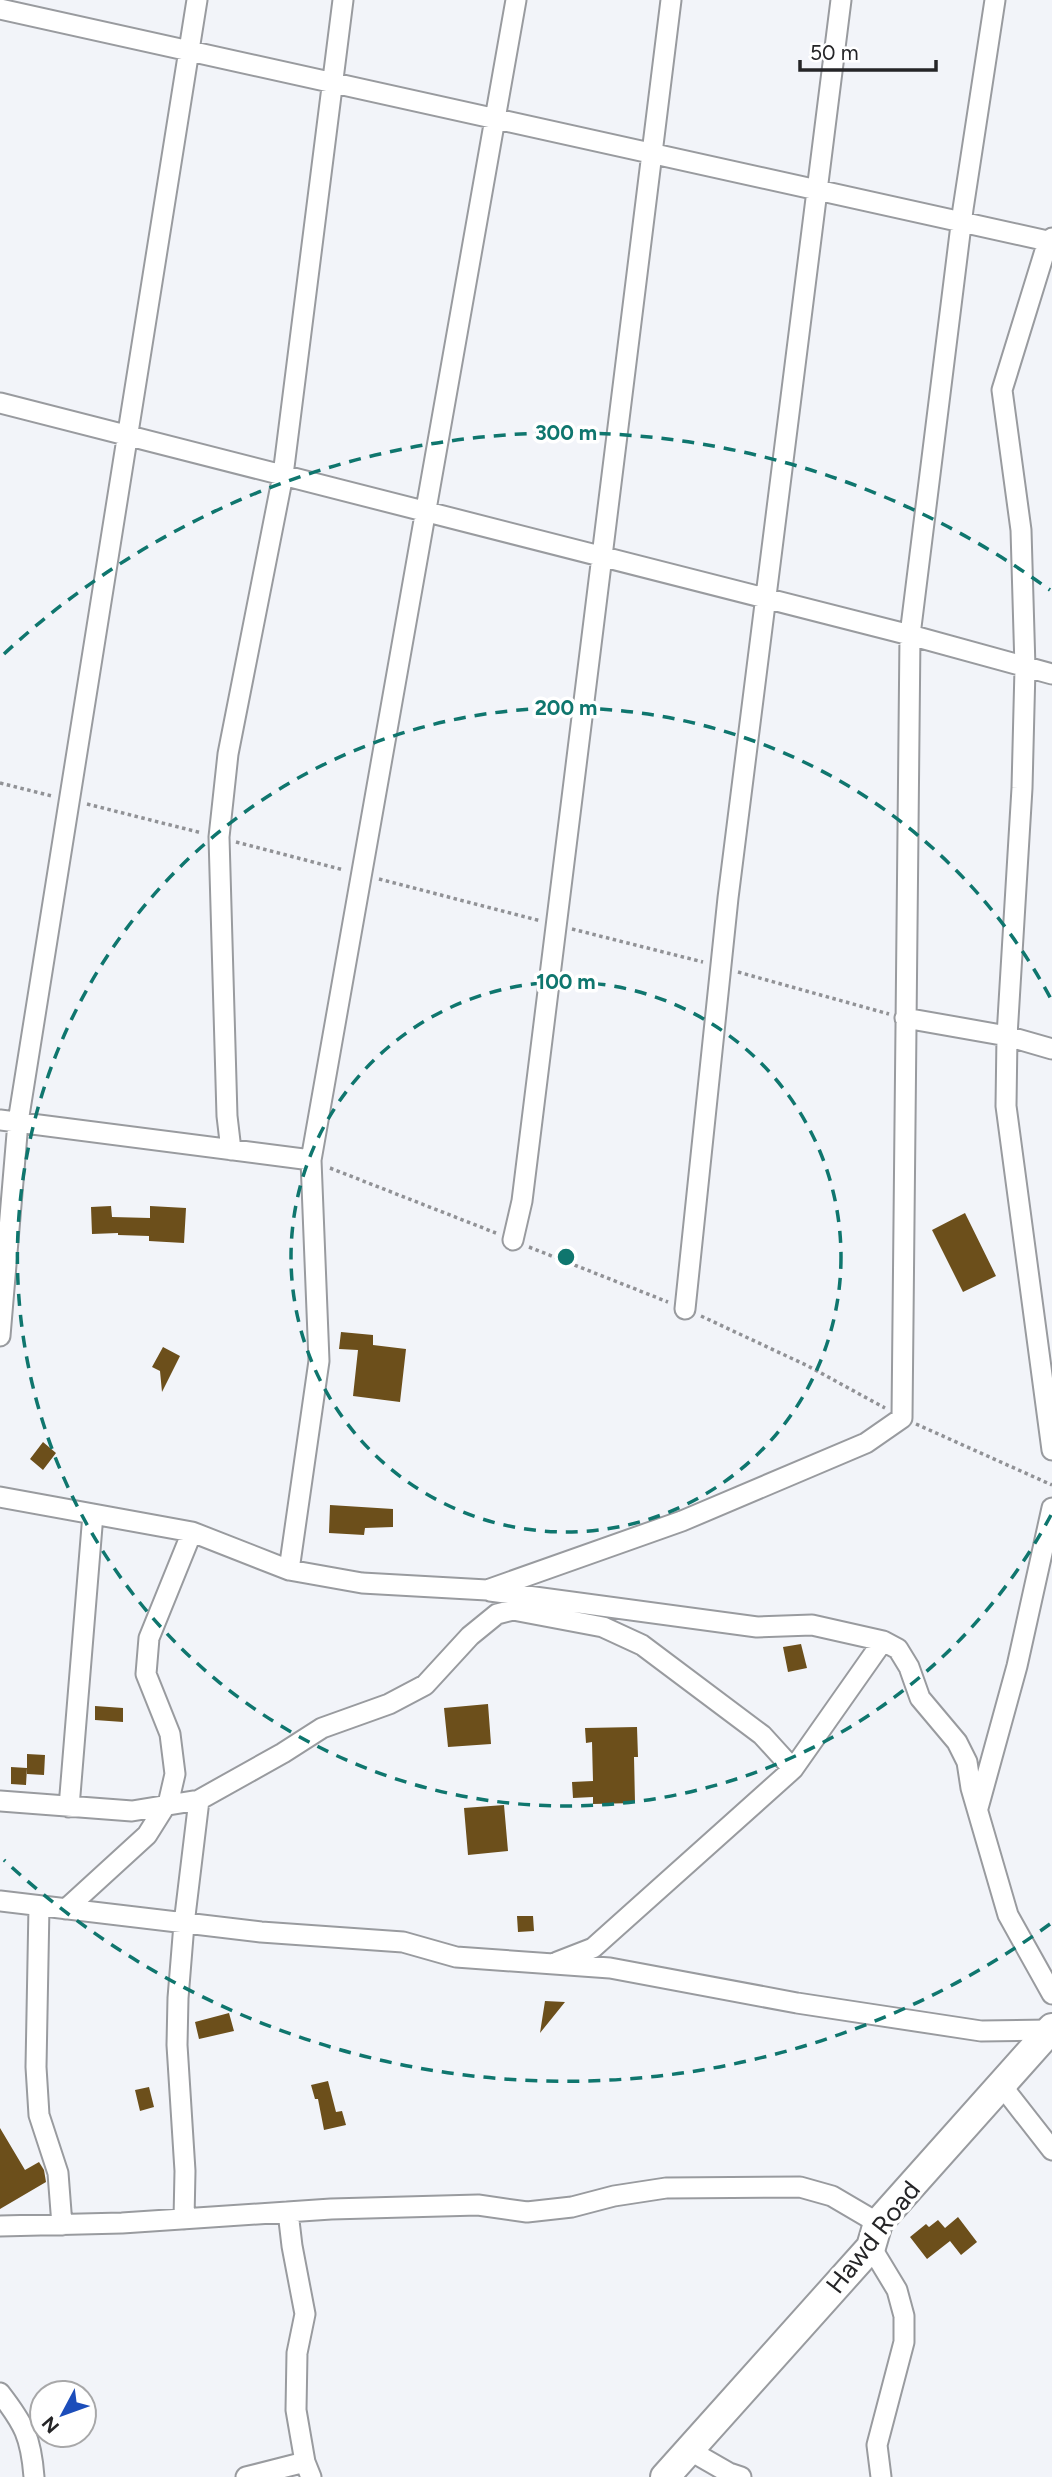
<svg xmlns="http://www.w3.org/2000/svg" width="1052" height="2477" font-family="Figtree,sans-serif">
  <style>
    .building { fill: #6c4f1b }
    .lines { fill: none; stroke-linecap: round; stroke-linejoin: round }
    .street-casing { stroke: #999b9f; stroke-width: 23 }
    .secondary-casing { stroke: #999b9f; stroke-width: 32 }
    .path { stroke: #919296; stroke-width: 3.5; stroke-dasharray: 3.5 3.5; stroke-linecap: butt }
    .street { stroke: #fff; stroke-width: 19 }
    .secondary { stroke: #fff; stroke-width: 28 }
    .ring { fill: none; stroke: #0f766e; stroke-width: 3.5; stroke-dasharray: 12 9 }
    .labels { text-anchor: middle; stroke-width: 7; stroke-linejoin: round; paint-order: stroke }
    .street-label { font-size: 26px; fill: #252527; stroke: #fff }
    .centre { fill: #0f766e; stroke: #fff; stroke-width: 3.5 }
    .ring-label { font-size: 21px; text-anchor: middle; font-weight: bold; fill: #0f766e; stroke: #fff; stroke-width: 7; stroke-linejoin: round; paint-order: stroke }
  </style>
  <rect width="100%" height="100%" fill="#f2f4f9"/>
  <path class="building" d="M111,1206l1,11 38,1v-12l36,2 -2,35 -35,-2v-5l-31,-1v-2l-26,1 -1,-27z
    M965,1213l31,63 -33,16 -31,-62z
    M341,1332l32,3v10l33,4 -6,53 -47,-6 5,-46 -19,-1z
    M163,1347l17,9 -18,36 -2,-21 -8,-4z
    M43,1442l13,11 -13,17 -13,-11z
    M330,1505l63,4v18l-28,1 -1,7 -35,-2z
    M801,1644l6,24 -19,4 -5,-25z
    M488,1704l3,40 -43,3 -4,-39z
    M95,1706l28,2v14l-28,-2z
    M637,1727l1,30h-4l1,46 -42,1v-7l-20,1 -1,-16 21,-1 -1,-39 -6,1 -1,-15z
    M27,1754l18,1 -1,20 -17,-1z
    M11,1767l16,1 -1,17 -15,-1z
    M504,1805l4,46 -40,4 -4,-47z
    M517,1916h16l1,15 -16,1z
    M545,2001l20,1 -25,31z
    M229,2013l5,18 -35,8 -4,-17z
    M328,2081l8,31 6,-1 4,14 -22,5 -6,-31h-3l-4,-14z
    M149,2087l5,20 -14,4 -5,-21z
    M0,2128l25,42 14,-8 5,8 2,12 -46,27z
    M958,2217l19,25 -16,13 -11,-14 -23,18 -17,-22 16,-13 3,3 9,-7 7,8z"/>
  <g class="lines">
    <g class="street-casing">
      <path id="street" d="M0,9l1052,233
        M1052,238l-4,3 -46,149 19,140 4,138 -3,120 -15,248 -1,70 46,344
        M0,403l910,232 142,39
        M905,1018l102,18 45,13
        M0,1120l311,40
        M231,1150l-4,-34 -8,-279 9,-83 55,-279 60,-475
        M513,1240l9,-39 149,-1201
        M685,1309l43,-411 113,-898
        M0,1336l18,-214 179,-1122
        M0,1497l192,35 97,38 73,13 125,7 195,-69 184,-78 36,-25 8,-783 53,-426 32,-209
        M289,1570l30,-209 -8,-201 205,-1160
        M490,1591l267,36 55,-2 71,16 15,8 11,18 11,31 37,44 10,20 4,26 37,127 44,79
        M0,1801l132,10 67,-11 84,-47 39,-25 67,-24 36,-19 45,-49 27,-22 16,-4 90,17 39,18 120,90 31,34
        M69,1807l24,-293
        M978,1808l39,-142 35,-158
        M0,1901l261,31 142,10 53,15 154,11 187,35 184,28 68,-1
        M39,1906l-3,161 3,48 19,58 4,52
        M66,1909l81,-74 22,-35 6,-26 -5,-40 -24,-60 3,-36 43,-106
        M557,1962l36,-14 200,-179 90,-128
        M1002,2086l50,64
        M288,2212l4,34 13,68 -8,39 -1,57 9,52 6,15
        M184,2219l1,-48 -8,-126 1,-47 6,-74 15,-124
        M0,2226l122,-3 209,-14 147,-4 49,7 45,-5 42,-11 52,-8 134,-1 32,9 46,27
        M871,2247l26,43 7,26v26l-27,103 4,32
        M0,2393c24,31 31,44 34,84
        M689,2450l40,23 12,4
        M246,2477l59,-15"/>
    </g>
    <g class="secondary-casing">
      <path id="secondary" d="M665,2477l206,-230 7,-24 174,-195"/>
    </g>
    <path class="path" d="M0,783l52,13
      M87,804l115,29
      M236,842l108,28
      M379,879l162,42
      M572,929l131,33
      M738,972l151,42
      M330,1168l166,65
      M529,1247l139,55
      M701,1316l107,50 77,42
      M916,1424l136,61"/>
    <use href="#street" class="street"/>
    <use href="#secondary" class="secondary"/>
  </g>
  <g class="ring">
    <circle cx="566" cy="1257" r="275"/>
    <path d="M1051 1515A549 549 0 1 1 1051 999"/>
    <path d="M1050 1924A824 824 0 0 1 4 1860M4 654A824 824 0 0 1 1050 590"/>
  </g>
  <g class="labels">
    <g class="street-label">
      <text transform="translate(873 2237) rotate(-52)" y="9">Hawd Road</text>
    </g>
  </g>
  <circle cx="566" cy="1257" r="10" class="centre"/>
  <g class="ring-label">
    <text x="566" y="440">300 m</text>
    <text x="566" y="715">200 m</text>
    <text x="566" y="989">100 m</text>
  </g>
  <g transform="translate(63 2414) rotate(229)"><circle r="33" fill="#ffffff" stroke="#a8a8a9" stroke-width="2"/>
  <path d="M0-5L12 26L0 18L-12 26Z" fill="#1c4dba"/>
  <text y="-10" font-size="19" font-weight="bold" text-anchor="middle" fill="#252527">N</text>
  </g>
  <path d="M800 60v10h136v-10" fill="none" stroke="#252527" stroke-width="3.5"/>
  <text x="810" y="60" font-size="21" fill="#252527" stroke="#ffffff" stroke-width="5" paint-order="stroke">50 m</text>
</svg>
